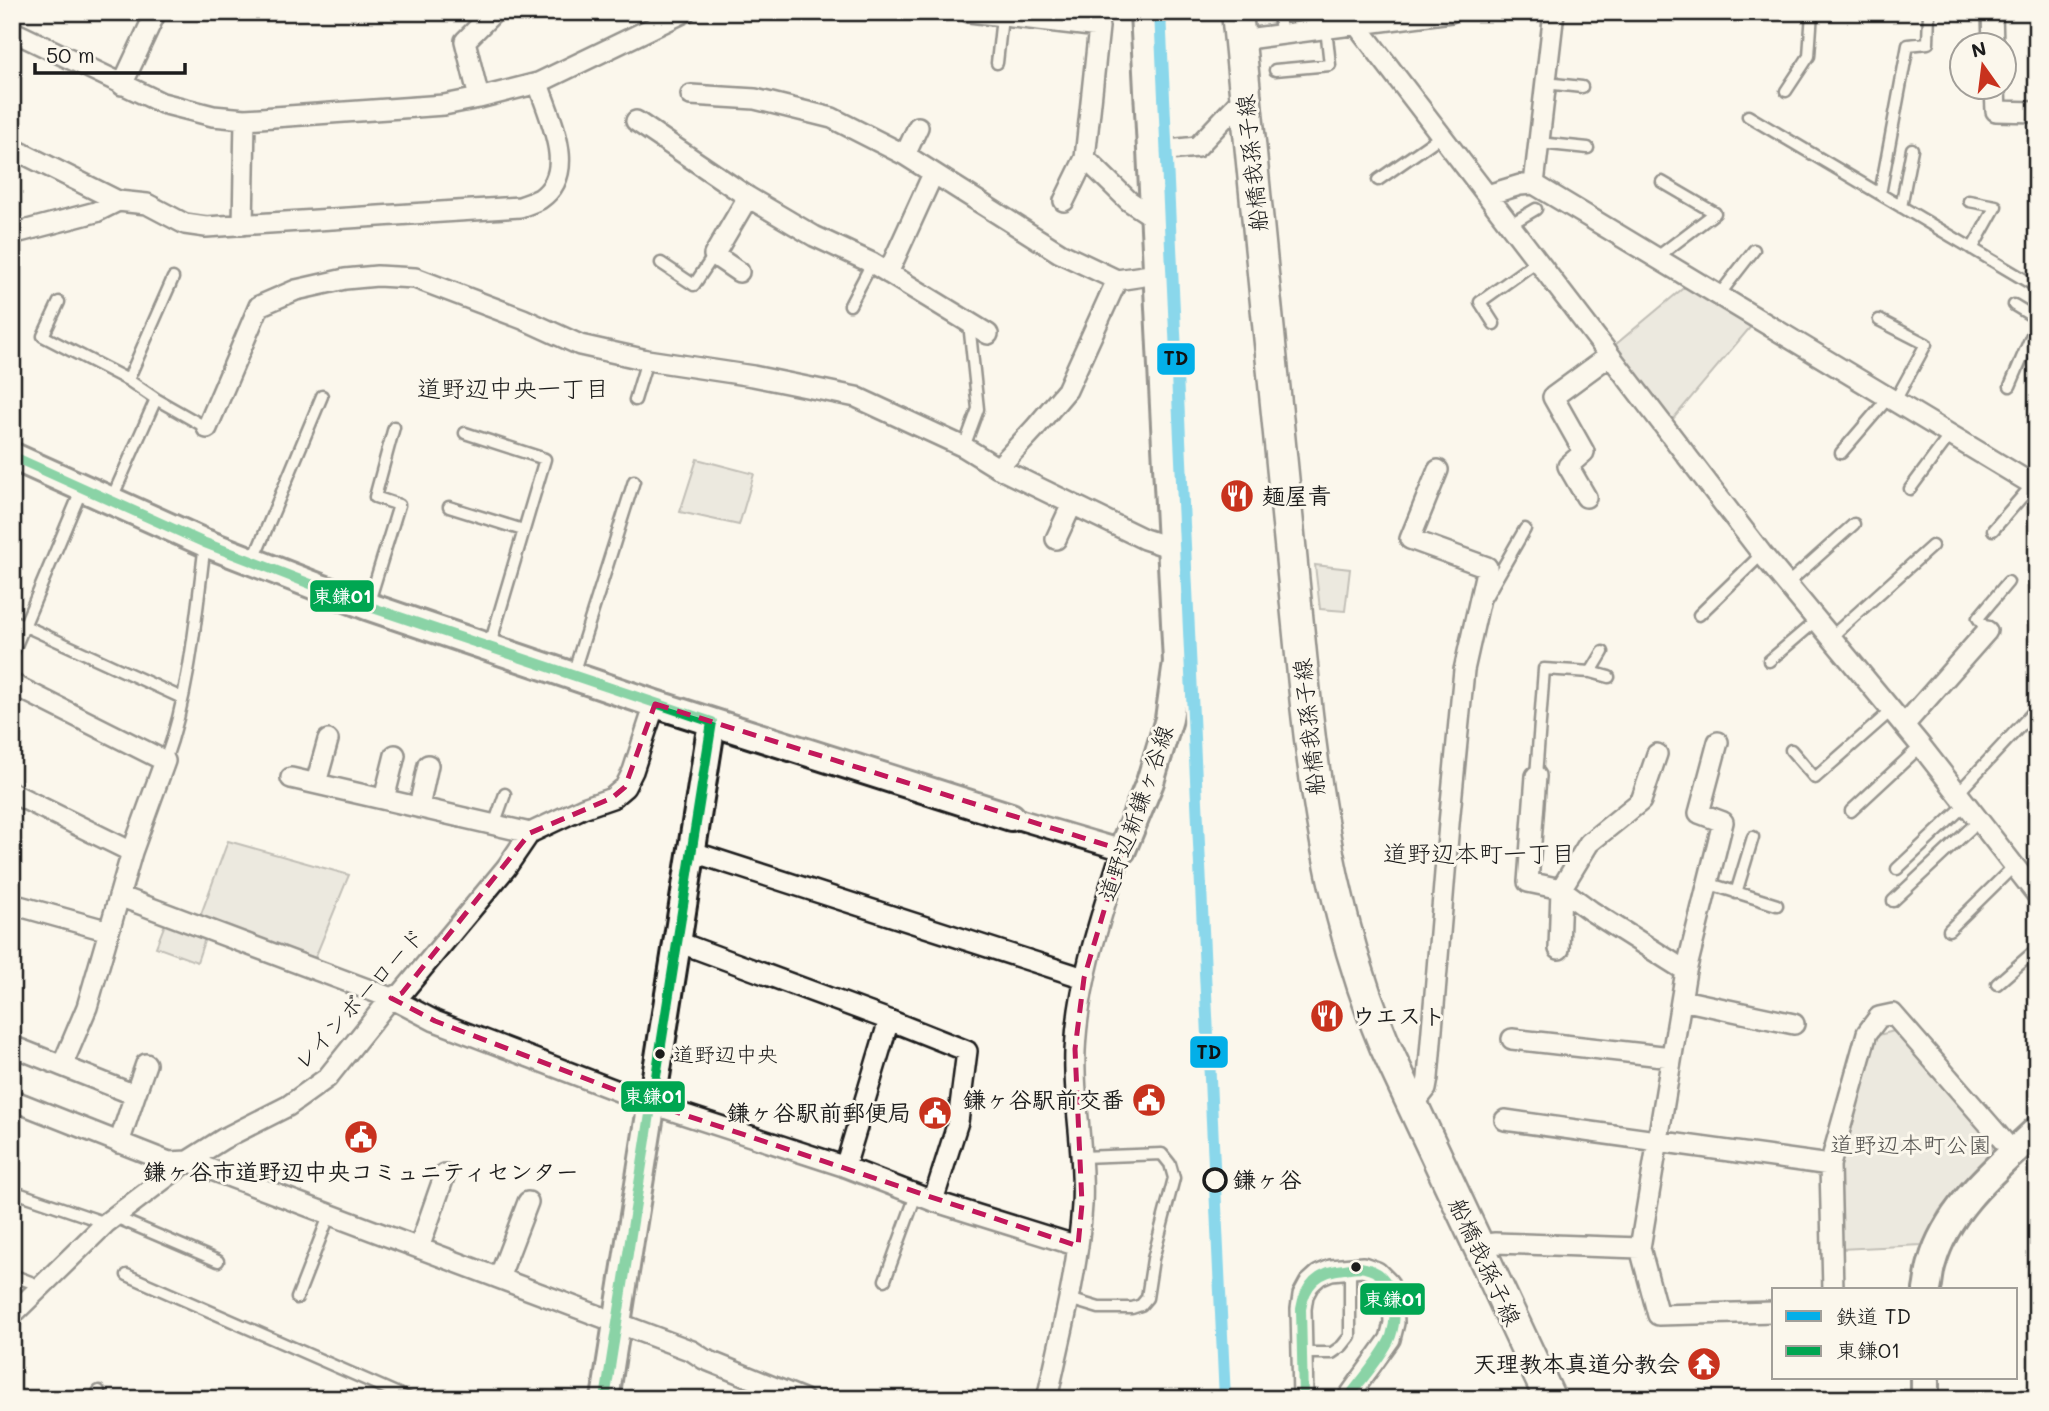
<svg xmlns="http://www.w3.org/2000/svg" width="2049" height="1411" font-family="Mali,'Klee One',sans-serif">
  <style>
    .green { fill: #dad7ce; stroke: #7b7a75; stroke-width: 2 }
    .lines { fill: none; stroke-linecap: round; stroke-linejoin: round }
    .lane-casing { stroke: #1c1c1c; stroke-width: 15 }
    .street-casing { stroke: #1c1c1c; stroke-width: 24 }
    .secondary-casing { stroke: #1c1c1c; stroke-width: 32 }
    .primary-casing { stroke: #1c1c1c; stroke-width: 35 }
    .lane { stroke: #fbf7ec; stroke-width: 10 }
    .street { stroke: #fbf7ec; stroke-width: 19 }
    .secondary { stroke: #fbf7ec; stroke-width: 26 }
    .primary { stroke: #fbf7ec; stroke-width: 30 }
    .bus-1-casing { stroke: #fbf7ec; stroke-width: 16 }
    .bus-1 { stroke: #00a651; stroke-width: 10 }
    .rail-1-casing { stroke: #fbf7ec; stroke-width: 18 }
    .rail-1 { stroke: #03afe8; stroke-width: 12 }
    .marked { fill: none; stroke: #c2185b; stroke-width: 5; stroke-dasharray: 14 9; stroke-linejoin: round }
    .bus-dot { fill: #1c1c1c; stroke: #fbf7ec; stroke-width: 2.5 }
    .stop-dot { fill: #fbf7ec; stroke: #1c1c1c; stroke-width: 3.5 }
    .labels { text-anchor: middle; stroke-width: 6; stroke-linejoin: round; paint-order: stroke }
    .bus-label { font-size: 21px; fill: #1c1c1c; stroke: #fbf7ec; text-anchor: start }
    .street-label { font-size: 23px; fill: #1c1c1c; stroke: #fbf7ec }
    .poi-label { font-size: 23px; font-weight: bold; fill: #1c1c1c; stroke: #fbf7ec; text-anchor: end }
    .park-label { font-size: 23px; fill: #555451; stroke: #fbf7ec }
    .stop-label { font-size: 23px; font-weight: bold; fill: #1c1c1c; stroke: #fbf7ec; text-anchor: start }
    .neighbourhood-label { font-size: 24px; fill: #1c1c1c; stroke: #fbf7ec }
    .line-badge { stroke: #fbf7ec; stroke-width: 2.5 }
    .badge-label { font-size: 19px; text-anchor: middle; font-weight: bold; fill: #fff }
    .pale-badge-label { font-size: 19px; text-anchor: middle; font-weight: bold; fill: #111 }
  </style>
  <rect width="100%" height="100%" fill="#fbf7ec"/>
  <filter id="ink" filterUnits="userSpaceOnUse"><feTurbulence type="fractalNoise" baseFrequency=".0143" numOctaves="2"/><feDisplacementMap in="SourceGraphic" scale="14" xChannelSelector="R" yChannelSelector="G"/><feConvolveMatrix kernelMatrix="1 2 1 2 8 2 1 2 1" color-interpolation-filters="sRGB"/></filter>
  <g filter="url(#ink)">
    <path class="green" d="M1687,285l66,39 -85,101 -59,-75z
      M697,459l57,15 -15,51 -59,-13z
      M1315,565l35,4 -5,42 -25,-2z
      M228,841l121,34 -34,83 -115,-41z
      M165,924l40,14 -8,24 -41,-15z
      M1898,1030l94,114 1,11 -34,31 -20,25 -17,34 -82,4 -1,-82 36,-131z"/>
    <g class="lines">
      <g class="lane-casing">
        <path id="lane" d="M1279,12l2,22
          M997,63l5,-46
          M1275,70l55,-5 -4,-37
          M1545,83l37,4
          M1786,91l23,-35 3,-44
          M1748,116l289,171
          M1539,143l49,5
          M1378,180l63,-44
          M1880,194l28,-149 20,-2 1,-31
          M1969,201l27,5 -24,43
          M1901,207l11,-58
          M1509,225l27,-16
          M1656,258l59,-45 -53,-31
          M661,263l33,22 20,-30
          M1719,295l35,-45
          M59,302l-16,34 85,44 28,19 51,29
          M850,305l22,-42
          M2014,305l23,14
          M1879,320l47,24 -31,57
          M1494,324l-14,-22 57,-41
          M128,380l45,-102
          M2010,386l27,-63
          M635,400l12,-40
          M465,433l80,26 -56,189
          M964,447l14,-38 -9,-86
          M1841,453l48,-56
          M1910,489l40,-54
          M112,498l44,-99
          M449,507l74,23
          M1993,530l40,-46
          M253,561l69,-165
          M1787,584l67,-60
          M1486,597l39,-68
          M368,605l31,-100 -24,-8 19,-70
          M1699,615l63,-61
          M12,620l170,78
          M1987,631l-9,-13 30,-36
          M1831,637l101,-91
          M12,655l69,-164
          M1769,661l48,-41
          M1591,672l18,5
          M573,674l61,-193
          M1791,750l24,28 77,-68
          M165,761c25,-69 31,-145 40,-218
          M1536,776l8,-107 47,3 12,-20
          M1958,793l79,-85
          M1851,811l70,-65
          M494,825l11,-31
          M1897,869l69,-65
          M1707,883l70,22
          M1736,893l17,-56
          M1893,901l78,-73
          M1949,930l65,-64
          M1997,984l40,-35
          M12,1191l94,32
          M115,1217l103,44
          M12,1275l29,11
          M127,1275l283,124
          M885,1280l31,-85
          M297,1298l32,-82
          M1069,1299l30,9h33l9,-3 6,-7 6,-39 21,-81 -4,-14 -8,-10 -81,3
          M1302,1353h30l10,-7 8,-10v-69
          M94,1399l5,-8"/>
      </g>
      <g class="street-casing">
        <path id="street" d="M969,12l130,15 -14,131 44,43 26,17
          M1992,12l1,34
          M1356,24l406,530 159,192 116,149
          M12,31l150,72 51,13 32,3 199,-14 35,-7 59,-15 147,-71
          M1239,40l212,-28
          M122,85l34,-73
          M1995,88l1,23 41,1
          M691,95l64,4 77,19 73,37 155,98 57,27 40,-6
          M479,98l-14,-57 29,-29
          M636,121l112,76 66,39 58,27 116,71
          M12,148l106,53 29,3 38,20 21,3 314,-20c6,-2 14,-5 20,-8 39,-27 9,-81 -2,-116
          M1150,152l47,-5 48,-51
          M905,155l13,-28
          M1534,184l503,303
          M1487,195l33,-10 14,-1 20,-172
          M1064,201l21,-43
          M243,225l2,-106
          M12,234l84,-22 22,-11
          M739,272l-25,-17 34,-58
          M888,273l45,-99
          M207,428l52,-122 37,-16 49,-11 32,-3 38,2 108,41 57,26 67,15 106,16 103,21 108,50 34,21 146,71 28,9
          M998,468l37,-40 32,-38 50,-110
          M1586,497l-18,-31 16,-14 -31,-55 56,-41
          M1056,539l16,-35
          M12,684l153,77 -33,91 -45,155 -25,59
          M1904,725l83,-94
          M1718,742l-19,71 24,9 -37,149 -46,277 18,67 116,-3
          M1536,776l-8,106 33,7 28,-46 52,-42 16,-47
          M291,778l239,55
          M316,783l12,-43
          M12,793l120,59
          M384,799l11,-44
          M419,807l9,-42
          M1011,817l111,33c-21,66 -44,132 -47,201 -2,52 10,103 7,154 -4,66 -21,130 -35,194
          M693,852l391,126
          M119,896l272,102 44,23 217,83 191,62 90,35 145,45
          M12,904l97,27
          M678,942l211,78
          M1559,949l2,-60 30,22 95,60
          M1682,1000l112,24
          M1512,1039l159,18
          M12,1046l123,49 -16,48
          M135,1095l11,-31
          M12,1100l157,62 19,-1 504,190 12,8 99,40
          M1412,1107l14,-18 2,-11 21,-254 15,-154 23,-103 -77,-28 28,-69
          M1505,1120l325,45
          M845,1167l44,-147 78,31 -9,71 -25,79
          M1476,1245l19,-2 145,5
          M419,1248l26,-74
          M499,1278l29,-76
          M1833,1290l-3,-125 37,-132 12,-16 14,-3 120,138
          M12,1315l94,-92 82,-62 35,-22 65,-33 39,-28 64,-80 11,-5 104,-125 24,-35 53,-25 29,-10 13,-11 8,-16 22,-67
          M1303,1399l-2,-90 2,-14 6,-11 10,-9 12,-5 32,-3 14,5 11,11 5,15 1,25 -4,16 -43,60"/>
      </g>
      <g class="secondary-casing">
        <path id="secondary" d="M12,456l193,87 162,63 288,98 356,113
          M1122,850l28,-68 19,-63 8,-57 -33,-650
          M1927,1290c2,-9 2,-18 5,-27 15,-55 65,-95 105,-133
          M1925,1378v21
          M605,1399l107,-677"/>
      </g>
      <g class="primary-casing">
        <path id="primary" d="M1237,12l69,693c13,118 33,230 79,341l165,353"/>
      </g>
      <use href="#lane" class="lane"/>
      <use href="#street" class="street"/>
      <use href="#secondary" class="secondary"/>
      <use href="#primary" class="primary"/>
      <g class="bus-1-casing">
        <path id="bus-1" d="M12,456l193,87 162,63 345,116 -107,677
          M1303,1399l-2,-90c4,-25 17,-38 43,-40 6,-1 15,-3 21,-1 29,6 34,44 26,68 -6,17 -32,47 -44,63"/>
      </g>
      <use href="#bus-1" class="bus-1"/>
      <g class="rail-1-casing">
        <path id="rail-1" d="M1160,12l65,1387"/>
      </g>
      <use href="#rail-1" class="rail-1"/>
    </g>
  </g>
  <path d="M0 0H2049V1411H0ZM655,704l467,146 -38,128 -9,71 7,155 -4,42 -426,-142 -217,-83 -44,-23 11,-5 128,-160 82,-35 13,-11z" fill="#fbf7ec" fill-opacity=".55" fill-rule="evenodd"/>
  <path class="marked" d="M655,704l467,146 -38,128 -9,71 7,155 -4,42 -426,-142 -217,-83 -44,-23 11,-5 128,-160 82,-35 13,-11z"/>
  <defs>
    <g id="restaurant-disc" transform="scale(1.75)"><circle r="9.5" fill="#c8321e" stroke="#fbf7ec"/><path d="M-5-6h1v4h1v-4h1v4h1v-4h1v5L-1.5 .5V6h-2V.5L-5-1ZM5-6V6H3V1.5H1.5Q1.5-4 5-6Z" fill="#fff"/></g>
    <g id="civic-disc" transform="scale(1.75)"><circle r="9.5" fill="#c8321e" stroke="#fbf7ec"/><path d="M-.6-6.5H3V-4.5H.6V-3L4-1V1h2V6H-6V1h2V-1L-.6-3ZM-1.2 2.5V6h2.4V2.5Z" fill="#fff"/></g>
    <g id="temple-disc" transform="scale(1.75)"><circle r="9.5" fill="#c8321e" stroke="#fbf7ec"/><path d="M0-6L5-2H3V0L6.5 2.5H4V6H1.5V3h-3V6H-4V2.5H-6.5L-3 0V-2H-5Z" fill="#fff"/></g>
  </defs>
  <g fill-rule="evenodd">
    <use href="#restaurant-disc" x="1237" y="496"/>
    <use href="#restaurant-disc" x="1327" y="1016"/>
    <use href="#civic-disc" x="1149" y="1100"/>
    <use href="#civic-disc" x="935" y="1113"/>
    <use href="#civic-disc" x="361" y="1137"/>
    <use href="#temple-disc" x="1704" y="1364"/>
  </g>
  <g class="bus-dot">
    <circle cx="660" cy="1054" r="6"/>
    <circle cx="1356" cy="1267" r="6"/>
  </g>
  <circle class="stop-dot" cx="1215" cy="1180" r="11"/>
  <g class="labels">
    <g class="bus-label">
      <text x="673" y="1062">道野辺中央</text>
    </g>
    <g class="street-label">
      <text transform="translate(1252 163) rotate(-96)" y="8">船橋我孫子線</text>
      <text transform="translate(1309 727) rotate(-96)" y="8">船橋我孫子線</text>
      <text transform="translate(1136 813) rotate(-71)" y="8">道野辺新鎌ヶ谷線</text>
      <text transform="translate(359 999) rotate(-48)" y="8">レインボーロード</text>
      <text transform="translate(1485 1262) rotate(65)" y="8">船橋我孫子線</text>
    </g>
    <g class="poi-label">
      <text x="1262" y="504" text-anchor="start">麺屋青</text>
      <text x="1352" y="1024" text-anchor="start">ウエスト</text>
      <text x="1124" y="1108">鎌ヶ谷駅前交番</text>
      <text x="911" y="1121">鎌ヶ谷駅前郵便局</text>
      <text x="361" y="1180" text-anchor="middle">鎌ヶ谷市道野辺中央コミュニティセンター</text>
      <text x="1680" y="1372">天理教本真道分教会</text>
    </g>
    <g class="park-label">
      <text x="1911" y="1153">道野辺本町公園</text>
    </g>
    <g class="stop-label">
      <text x="1233" y="1188">鎌ヶ谷</text>
    </g>
    <g class="neighbourhood-label">
      <text x="513" y="397">道野辺中央一丁目</text>
      <text x="1479" y="862">道野辺本町一丁目</text>
    </g>
  </g>
  <g class="line-badge">
    <rect x="1156" y="342" width="40" height="34" rx="7" fill="#03afe8"/>
    <rect x="309" y="579" width="66" height="34" rx="7" fill="#00a651"/>
    <rect x="1189" y="1035" width="40" height="34" rx="7" fill="#03afe8"/>
    <rect x="620" y="1080" width="66" height="33" rx="7" fill="#00a651"/>
    <rect x="1359" y="1282" width="67" height="34" rx="7" fill="#00a651"/>
  </g>
  <g class="badge-label">
    <text x="342" y="603">東鎌01</text>
    <text x="653" y="1103">東鎌01</text>
    <text x="1393" y="1306">東鎌01</text>
  </g>
  <g class="pale-badge-label">
    <text x="1176" y="365">TD</text>
    <text x="1209" y="1059">TD</text>
  </g>
  <rect width="2049" height="1411" fill="none" stroke="#fbf7ec" stroke-width="42"/>
  <rect x="21" y="21" width="2007" height="1369" fill="none" stroke="#1c1c1c" stroke-width="2.5" filter="url(#ink)"/>
  <rect x="1772" y="1288" width="245" height="91" fill="#fbf7ec" stroke="#a29f99" stroke-width="2"/>
  <rect x="1786" y="1311" width="35" height="10" fill="#03afe8" stroke="#a29f99" stroke-width="2"/>
  <text x="1836" y="1324" font-size="21" fill="#1c1c1c">鉄道 TD</text>
  <rect x="1786" y="1346" width="35" height="10" fill="#00a651" stroke="#a29f99" stroke-width="2"/>
  <text x="1836" y="1358" font-size="21" fill="#1c1c1c">東鎌01</text>
  <g transform="translate(1983 66) rotate(346)"><circle r="33" fill="#fbf7ec" stroke="#a29f99" stroke-width="2"/>
  <path d="M0-5L12 26L0 18L-12 26Z" fill="#c8321e"/>
  <text y="-10" font-size="19" font-weight="bold" text-anchor="middle" fill="#1c1c1c">N</text>
  </g>
  <path d="M35 63v10h150v-10" fill="none" stroke="#1c1c1c" stroke-width="3.5"/>
  <text x="46" y="63" font-size="21" fill="#1c1c1c" stroke="#fbf7ec" stroke-width="5" paint-order="stroke">50 m</text>
</svg>
